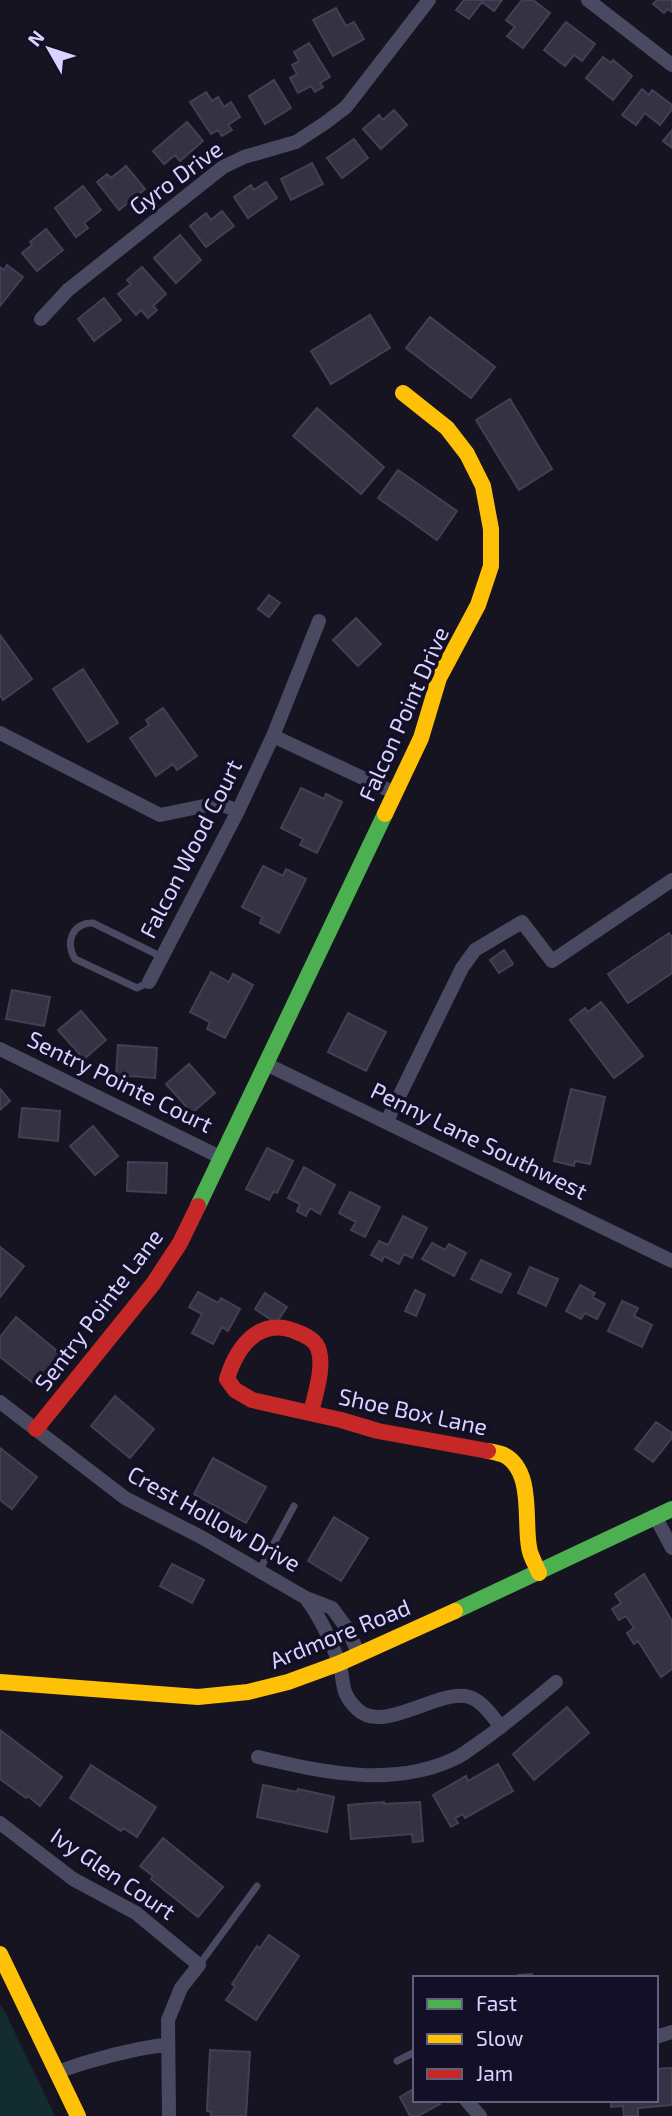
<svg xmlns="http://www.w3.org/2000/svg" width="672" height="2116" font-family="'Exo 2',sans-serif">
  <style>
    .green { fill: #132c2d }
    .building { fill: #343243; stroke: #433f54; stroke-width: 2 }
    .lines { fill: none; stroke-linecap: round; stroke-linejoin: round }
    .lane { stroke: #4a4962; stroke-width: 7 }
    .street { stroke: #4a4962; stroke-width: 14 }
    .fast { stroke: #4caf50; stroke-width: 16 }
    .slow { stroke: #ffc107; stroke-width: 16 }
    .jam { stroke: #c62828; stroke-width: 16 }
    .labels { text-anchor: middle; stroke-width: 7; stroke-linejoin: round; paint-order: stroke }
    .street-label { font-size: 23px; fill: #d9d4ff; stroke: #130f26 }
  </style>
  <rect width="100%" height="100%" fill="#161421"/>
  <path class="green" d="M0,2004l6,10 49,102h-55z"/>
  <path class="building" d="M464,0h38l-8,11 -12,-9 -13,17 -13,-9z
    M522,0h11l17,13 -27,35 -16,-12 8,-9 -9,-7z
    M657,0h15v12l-4,-3 -4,4 -11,-9z
    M336,8l10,18 8,-4 10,17 -31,17 -20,-36z
    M566,22l29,22 -13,17 -8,-6 -9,11 -21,-16z
    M309,43l21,34 -10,6 3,4 -8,5 -4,-6 -13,7 -8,-15 7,-4 -5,-9 7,-4 -5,-9z
    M603,57l8,6 2,-3 19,16 -19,24 -27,-22z
    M274,80l17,28 -26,16 -16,-28z
    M642,89l7,6 3,-5 20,15v4l-12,16 -15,-12 -9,12 -14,-10z
    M206,92l6,9 6,-4 6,10 7,-5 9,15 -12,8 4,5 -10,6 -4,-6 -7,4 -21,-32z
    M394,110l13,15 -26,24 -18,-20 16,-14 4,5z
    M187,122l16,19 -23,20 -5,-6 -11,9 -11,-13z
    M672,130v18l-9,-7z
    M354,139l14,19 -26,20 -15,-20z
    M312,163l11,21 -32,16 -10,-21z
    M126,166l19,23 -26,21 -22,-28 10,-8 4,4z
    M266,182l11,16 -29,20 -14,-21 17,-12 3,5z
    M83,186l18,24 -17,13 4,5 -12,9 -21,-29z
    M222,211l12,15 -28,21 -16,-21 16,-13 5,7z
    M46,229l17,21 -26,21 -15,-18 10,-8 -2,-3z
    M180,235l21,25 -25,23 -22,-25z
    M7,265l16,12 -23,29v-39l4,3z
    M142,267l24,27 -13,12 4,4 -9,8 -7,-8 -5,5 -18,-21 13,-10 -4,-4z
    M104,298l17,22 -27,21 -16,-22z
    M370,315l20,33 -59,36 -20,-33z
    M430,317l65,50 -24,31 -65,-50z
    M510,399l42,70 -33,21 -43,-70z
    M317,408l67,59 -23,27 -68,-58z
    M398,470l59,41 -20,29 -59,-42z
    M269,595l11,8 -11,14 -11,-8z
    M356,618l25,26 -23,22 -25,-26z
    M0,635l32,44 -29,21 -3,-5z
    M83,669l35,54 -30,19 -35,-53z
    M163,708l34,48 -20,14 -4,-6 -17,12 -26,-38 19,-13 -3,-5z
    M301,788l23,11 2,-5 16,8 -25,51 -17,-8 3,-6 -22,-11z
    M263,866l20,10 3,-7 20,10 -27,54 -19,-10 2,-6 -20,-10z
    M669,933l3,4v36l-44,30 -20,-29z
    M504,950l9,14 -14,9 -9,-13z
    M211,972l18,10 4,-8 20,11 -28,53 -18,-9 3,-7 -20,-10z
    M12,990l38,7 -6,29 -38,-7z
    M601,1002l42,54 -29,22 -44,-58 15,-12 3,4z
    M81,1011l25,29 -22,19 -26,-29z
    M348,1013l38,19 -20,39 -38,-19z
    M118,1045l39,3 -2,30 -39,-3z
    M189,1064l26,29 -23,20 -26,-29z
    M0,1089l10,12 -10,9z
    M571,1089l34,8 -15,67 -15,-3 -1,5 -20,-5z
    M22,1108l38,3 -2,30 -39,-4z
    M93,1126l25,30 -23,19 -25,-29z
    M267,1148l26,13 -16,32 -3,-2 -5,9 -23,-11z
    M128,1162l39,1 -1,30 -39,-2z
    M304,1167l31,18 -15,29 -10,-6 -4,8 -9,-5 3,-7 -12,-6z
    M350,1192l30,15 -15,30 -14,-7 5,-8 -17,-9z
    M403,1216l24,12 -15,30 -8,-4 -5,10 -15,-8 -2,5 -11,-6 8,-14 9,4z
    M432,1243l13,7 4,-6 17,9 -12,23 -32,-17z
    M0,1247l24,19 -24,31z
    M481,1260l30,14 -10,19 -30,-14z
    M530,1267l28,12 -12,27 -28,-13z
    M580,1285l15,8 -3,4 13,7 -8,15 -12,-6 -4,6 -15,-8z
    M415,1290l10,5 -9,21 -11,-5z
    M198,1292l20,11 3,-5 19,11 -12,22 -6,-4 -9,17 -21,-11 10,-19 -13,-7z
    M265,1293l22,14 -11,16 -21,-14z
    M622,1301l16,7 -4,8 18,9 -10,22 -34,-16z
    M16,1317l46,38 -25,31 -37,-29v-20z
    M115,1396l39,33 -24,29 -39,-32z
    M656,1422l16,11v5l-19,24 -18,-13z
    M0,1448l37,29 -25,32 -12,-9z
    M213,1458l53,29 -20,36 -52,-29z
    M334,1517l34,21 -27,43 -33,-20z
    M172,1564l32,16 -12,23 -32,-17z
    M644,1574l28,47v48l-11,8 -23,-36 -4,3 -7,-11 7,-5 -8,-12 -7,4 -7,-11 9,-6 -6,-9z
    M567,1707l22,26 -55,47 -21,-26z
    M0,1730l62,47 -22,29 -12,-10 -2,2 -26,-19z
    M498,1764l15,27 -48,27 -2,-4 -8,4 3,5 -7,4 -18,-32 33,-19 2,5z
    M91,1765l65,42 -19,30 -14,-9 -2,3 -51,-33z
    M263,1785l34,7 1,-3 36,8 -7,35 -70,-15z
    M384,1802v2l36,-2 3,39 -10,1 -1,-8 -61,5 -3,-34z
    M163,1838l60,49 -25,30 -47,-38 2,-3 -13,-10z
    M269,1935l30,21 -43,64 -30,-20 9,-13 -3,-3 25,-38 3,2z
    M532,1974v4h-14v-3z
    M210,2050l40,2 -4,64h-35v-4l-4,-1z
    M672,2068v37l-34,3v8h-14l-1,-10 -12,1v-7h45v-31z
    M415,2088v12h22l3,4 -22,12h-8l-10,-19z"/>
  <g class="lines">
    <path class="lane" d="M149,982l-12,6 -62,-29c-10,-17 -3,-36 18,-36l69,34
      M259,1571l35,-65
      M199,1965l58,-79
      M397,2061l18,-9"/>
    <path class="street" d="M588,0l84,65
      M41,319l27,-29 155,-123 21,-10 52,-15 29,-19 21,-16 83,-107
      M0,733l160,82 58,-12 20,8
      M273,736l122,57
      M149,982l89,-171 35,-75 46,-115
      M0,1049l220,108
      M266,1064l406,197
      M387,1121l75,-153 13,-18 47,-28 30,39 120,-81
      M0,1402l125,96 76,39 105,61 26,10 14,19 13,27
      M655,1516l17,32
      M306,1598c14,19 24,40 32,62 8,21 0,31 19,49 25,25 77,-17 108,-13 16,2 27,20 36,31
      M258,1757c64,15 137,32 200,0 7,-4 15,-10 22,-15 26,-18 51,-39 76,-60
      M0,1823l73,56 63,34 63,52 -18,23 -13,32 1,96
      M656,2037l16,-5
      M57,2072c39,-14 70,-22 111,-28
      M466,2100l14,16"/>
    <path class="fast" d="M198,1206l187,-392
      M455,1611l217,-102"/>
    <path class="slow" d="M385,814l36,-76 18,-60 39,-73 13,-39v-37l-8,-43 -16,-32 -20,-26 -44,-35
      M488,1451c5,1 11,2 16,4 30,16 20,65 25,92 1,9 7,18 10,26
      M0,1682l198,15 50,-5 40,-10 52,-19 115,-52
      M0,1954l78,162"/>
    <path class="jam" d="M311,1413c4,-19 14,-46 7,-65 -3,-8 -13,-13 -21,-16 -37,-16 -60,14 -70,47l8,11 17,10 89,20 37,11 110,20
      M36,1429l117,-145 27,-41 18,-37"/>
  </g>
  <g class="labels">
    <g class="street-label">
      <text transform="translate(176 178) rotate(-36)" y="8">Gyro Drive</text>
      <text transform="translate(404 714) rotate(-66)" y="8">Falcon Point Drive</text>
      <text transform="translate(191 849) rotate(-63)" y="8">Falcon Wood Court</text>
      <text transform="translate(120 1082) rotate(26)" y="8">Sentry Pointe Court</text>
      <text transform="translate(479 1141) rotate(26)" y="8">Penny Lane Southwest</text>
      <text transform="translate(99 1310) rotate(-53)" y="8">Sentry Pointe Lane</text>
      <text transform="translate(413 1412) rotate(12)" y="8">Shoe Box Lane</text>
      <text transform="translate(214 1519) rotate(29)" y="8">Crest Hollow Drive</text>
      <text transform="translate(340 1634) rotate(-22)" y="8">Ardmore Road</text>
      <text transform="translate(113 1874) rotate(34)" y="8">Ivy Glen Court</text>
    </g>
  </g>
  <rect x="413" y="1976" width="245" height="126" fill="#130f26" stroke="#625e7d" stroke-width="2"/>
  <rect x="427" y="1999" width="35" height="10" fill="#4caf50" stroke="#625e7d" stroke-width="2"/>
  <text x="476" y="2011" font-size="21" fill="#d9d4ff">Fast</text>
  <rect x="427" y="2034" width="35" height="10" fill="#ffc107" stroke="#625e7d" stroke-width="2"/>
  <text x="476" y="2046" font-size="21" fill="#d9d4ff">Slow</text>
  <rect x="427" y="2069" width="35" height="10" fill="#c62828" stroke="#625e7d" stroke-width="2"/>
  <text x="476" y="2081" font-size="21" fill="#d9d4ff">Jam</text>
  <g transform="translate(49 49) rotate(309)" stroke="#130f26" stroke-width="5" paint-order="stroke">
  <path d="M0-5L12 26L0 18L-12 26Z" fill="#d9d4ff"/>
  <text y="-10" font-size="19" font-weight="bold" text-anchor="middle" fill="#d9d4ff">N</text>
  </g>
</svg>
